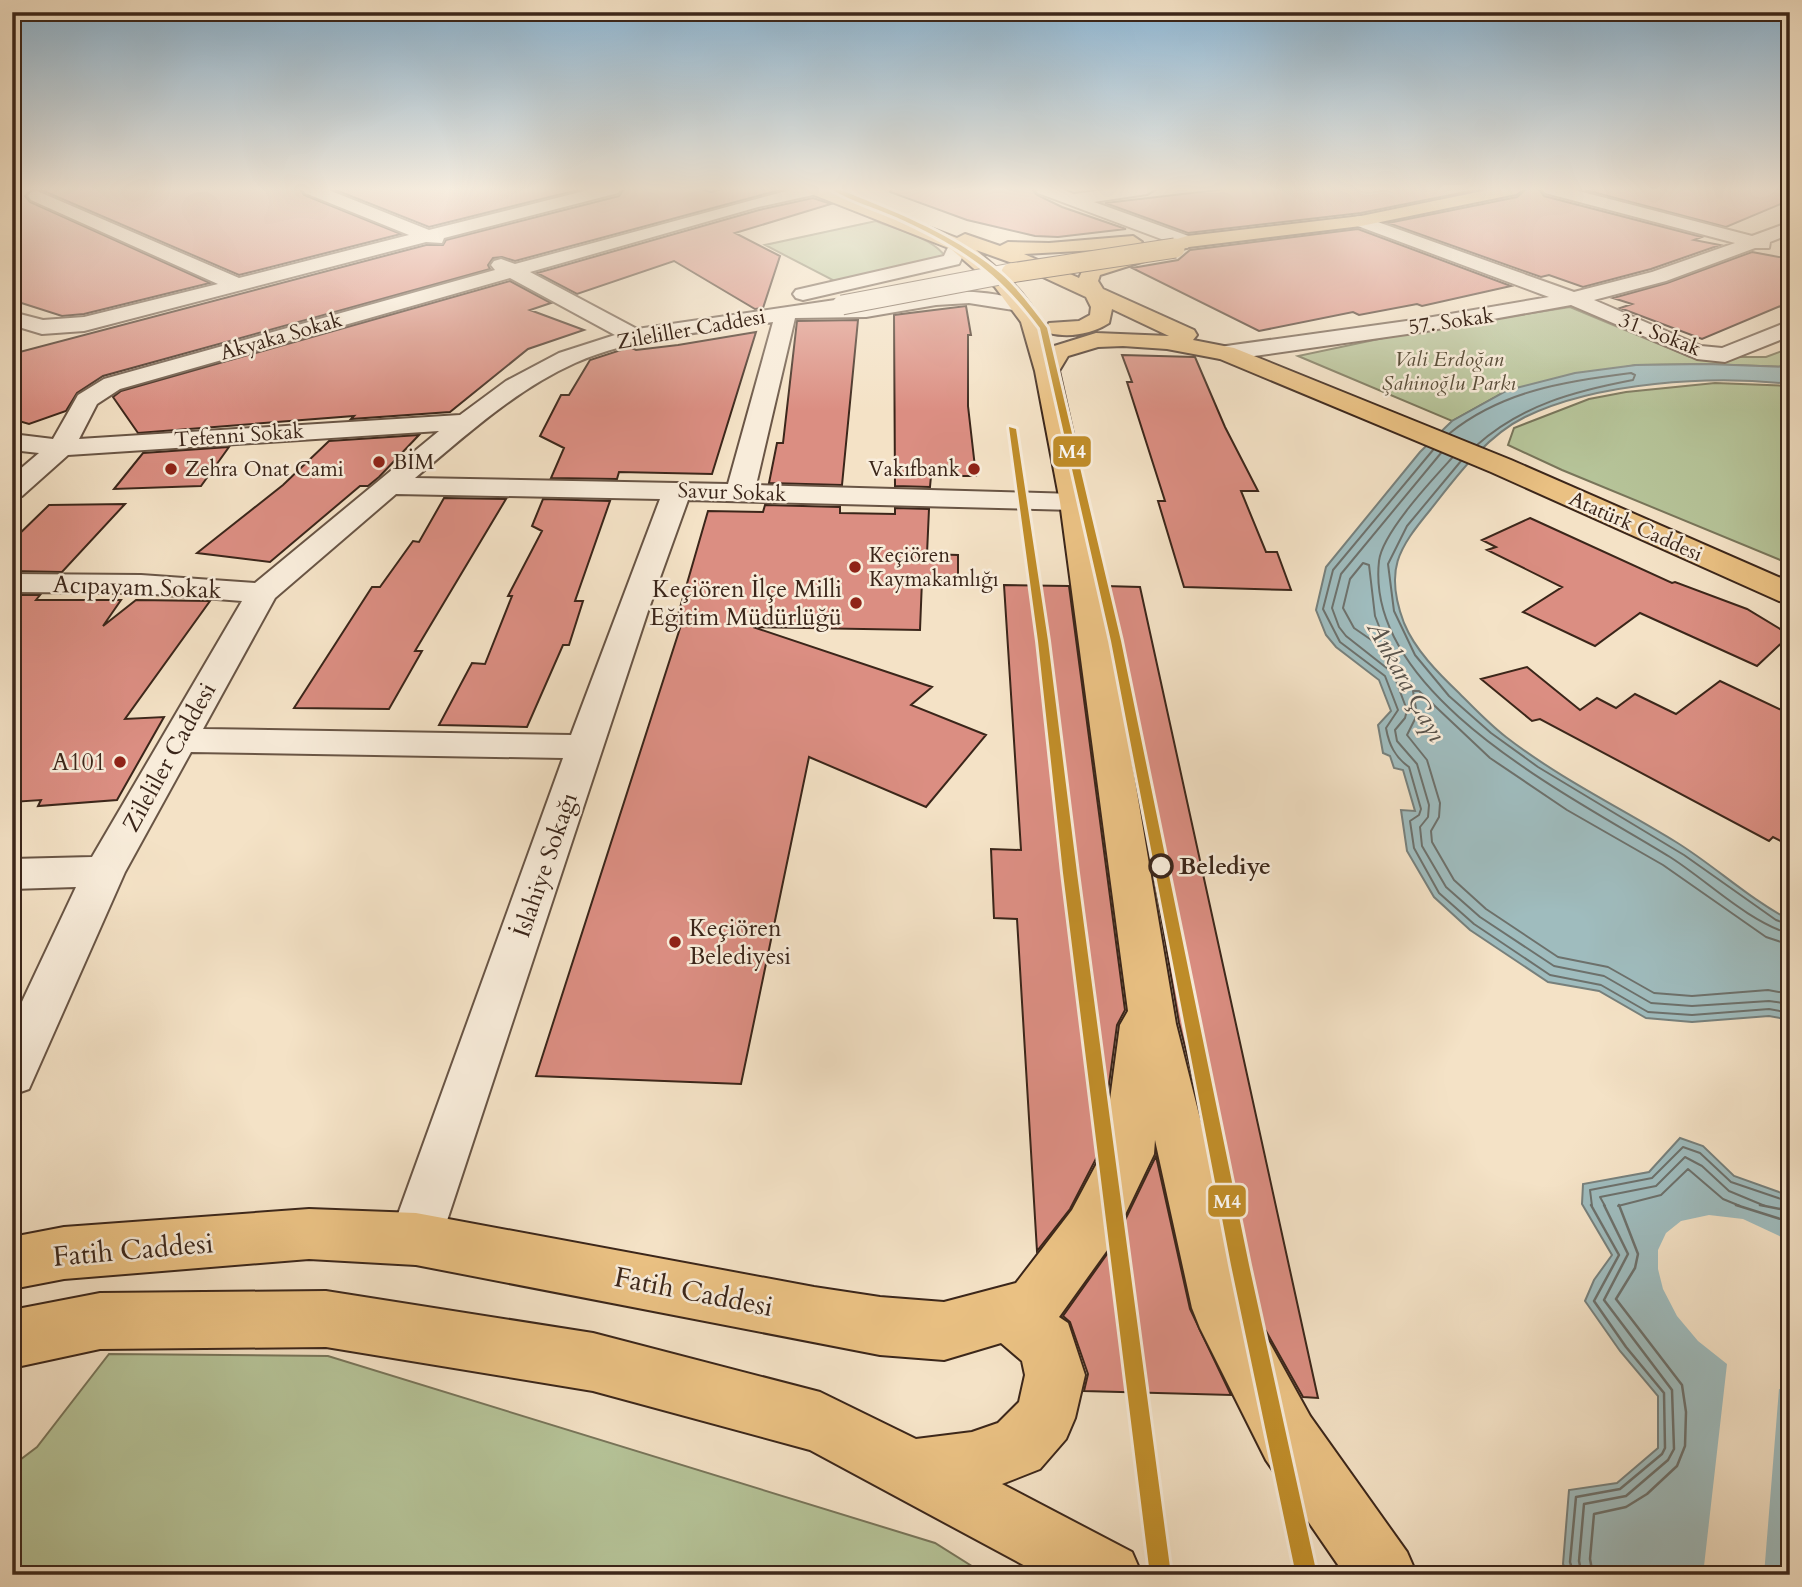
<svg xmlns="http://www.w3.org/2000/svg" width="1802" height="1587" font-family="Cardo,serif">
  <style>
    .green { fill: #b6c499; stroke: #78755a; stroke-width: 2 }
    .water { fill: #9fbcbe; stroke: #77807c; stroke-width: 2 }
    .pier { fill: #f4e2c6 }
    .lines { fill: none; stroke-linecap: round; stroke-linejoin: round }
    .shore-far1 { stroke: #6d716c; stroke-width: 2 }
    .shore { stroke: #6d716c; stroke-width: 2.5 }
    .building { fill: #db8e82; stroke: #3b261a; stroke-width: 2 }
    .minor-casing { stroke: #695545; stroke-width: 4 }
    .major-casing { stroke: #3b261a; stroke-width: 4 }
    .minor { fill: #f8ecda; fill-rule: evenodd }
    .major { fill: #eac183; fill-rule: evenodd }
    .minor-bridge-casing { stroke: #695545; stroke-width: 21; stroke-linecap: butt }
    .major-bridge-casing { stroke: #3b261a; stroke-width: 21; stroke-linecap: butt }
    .minor-bridge { stroke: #f8ecda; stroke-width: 19 }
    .major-bridge { stroke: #eac183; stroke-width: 19 }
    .metro-1-casing { stroke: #f8ecda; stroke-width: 6 }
    .metro-1 { fill: #c08d29; fill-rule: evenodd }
    .poi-dot { fill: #8f2418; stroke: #f8ecda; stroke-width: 2.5 }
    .stop-dot { fill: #f8ecda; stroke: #3b261a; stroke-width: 3.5 }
    .labels { text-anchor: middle; stroke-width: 5; stroke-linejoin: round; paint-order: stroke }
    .far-street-label { font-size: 21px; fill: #3b261a; stroke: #f8ecda }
    .far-park-label { font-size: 21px; font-style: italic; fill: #5a4e3a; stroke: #f8ecda }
    .far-poi-label { font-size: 21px; fill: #3b261a; stroke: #f8ecda; text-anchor: start }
    .street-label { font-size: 24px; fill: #3b261a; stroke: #f8ecda }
    .poi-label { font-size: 24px; fill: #3b261a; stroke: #f8ecda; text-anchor: end }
    .stop-label { font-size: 24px; font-weight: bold; fill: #3b261a; stroke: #f8ecda; text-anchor: start }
    .water-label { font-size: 26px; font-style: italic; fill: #59534b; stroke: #f8ecda }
    .near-street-label { font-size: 28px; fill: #3b261a; stroke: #f8ecda }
    .line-badge { stroke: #f8ecda; stroke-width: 2.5 }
    .badge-label { font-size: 19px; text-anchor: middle; font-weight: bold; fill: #fff }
  </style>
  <rect width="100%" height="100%" fill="#f4e2c6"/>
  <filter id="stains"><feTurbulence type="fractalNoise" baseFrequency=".00286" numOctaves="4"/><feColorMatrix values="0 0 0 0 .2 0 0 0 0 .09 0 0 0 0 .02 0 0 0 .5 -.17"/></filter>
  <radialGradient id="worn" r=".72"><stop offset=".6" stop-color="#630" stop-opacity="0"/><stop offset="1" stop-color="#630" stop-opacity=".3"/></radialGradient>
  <path class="green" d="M876,221c24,10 66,18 74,45l-100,23 -85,-44z
    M1570,307l120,50h76l24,-9v19l-83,-3 -71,1 -128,25 -56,31 -154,-65 114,-24z
    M1715,383l75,3v178l-228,-94 -54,-25 6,-17 75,-29 37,-7z
    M109,1354l219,2 607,187 51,32h-974v-109l25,-19z"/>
  <path class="water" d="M1707,364l83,3v17c-79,-9 -193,-2 -265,33 -39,19 -68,59 -94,92 -33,40 -47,61 -27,114 11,27 35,51 55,70 15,15 30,31 47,44 53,41 113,70 170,105 39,24 73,57 114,78v100l-21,-4 -77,6 -46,-4 -47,-27 -51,-9 -78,-52 -36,-33 -27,-46 -6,-41 14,1 -12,-41 -9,-2 -4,-12 -7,-3 -5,-28 13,-14 -12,-31 -43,-33 -10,-12 -10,-25 10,-43 94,-115 32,-31 56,-31 67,-17 61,-8z
    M1680,1138l23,8 31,30 56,20v379h-222l-5,-11 6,-74 48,-7 41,-35v-52l-38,-45 -35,-50 9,-21 18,-25 -30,-51 1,-20 66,-12z"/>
  <path class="pier" d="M1709,1215l34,4 47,22v149l-11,-1 -15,186h-61l24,-211 -29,-23 -21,-25 -14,-27 -5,-20v-19l8,-17 15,-12z"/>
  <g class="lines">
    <path class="shore-far1" d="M1450,433c52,-42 116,-52 181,-60l4,2 -2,5c-58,11 -111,25 -156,65
      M1433,450l-100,120 -10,39 17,33 45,34 13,34 -12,18c3,17 9,29 23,39l12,42 -2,6 -9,6 4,27 25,45 35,31 76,51 51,10 47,27 44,3 77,-6 21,4
      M1441,453l-100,121 -9,34 7,19 7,9 47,37 14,37 -2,8 -10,12 2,11 20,23 12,41 -1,12 -8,10 2,19 24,41 34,30 74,49 50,10 47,27 41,3 77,-5 21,3
      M1452,458c-20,22 -70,75 -73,103 -15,135 196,237 291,296 39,25 76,63 120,77
      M1461,461l-54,65 -19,38 6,47 21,44 34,41 42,37 47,34 146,88 92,65 14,5
      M1363,563l6,2 6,51 11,28 -3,4 -29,-20 -11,-20 7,-29z
      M1790,945l-24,-8 -103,-72 -96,-55 -77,-52 -71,-67h-6l4,24 -10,20 20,25 13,43 -1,14 -8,14 1,11 22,38 32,29 72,48 50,10 46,26 38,3 76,-6 22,4
      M1592,1206l-2,-16 62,-12 31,-31 17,6 31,29 59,20
      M1605,1206l-5,-9 56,-11 29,-29 17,9 27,25 36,15
      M1618,1206l43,-11 27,-26 35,30 17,7"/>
    <path class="shore" d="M1736,1205l54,17
      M1760,1205l30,6
      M1574,1575l-4,-13 6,-65 44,-8 42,-35 3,-6 -1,-55 -38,-46 -32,-46 25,-46 -28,-50
      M1582,1575l-3,-14 5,-57 42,-8 42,-36 6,-11 -2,-59 -68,-90 24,-46 -24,-49
      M1593,1575l-3,-16 4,-45 32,-7 21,-13 30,-28 8,-20 1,-34 -4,-27 -66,-86 19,-31 3,-14 -19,-49"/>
  </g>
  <path class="building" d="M12,189h22l-9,7 5,6 180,81 -126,31 -22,2 -50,-16z
    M39,189h261l4,6 97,39 -162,41z
    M333,189h249l-153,38z
    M624,189h77l10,3 11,-3h62l-269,72 -13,-4 -9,1 -5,7 2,4 -387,107 -26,17 -11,18 -37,13 -17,-5v-65l414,-109h17l3,-5 173,-44z
    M891,189h141l5,6 25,12 64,22 -68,8 -23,-1 -68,-16 -77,-28z
    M1226,189h254l-119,24 -173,20 -83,-30z
    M1526,189h13l5,7 158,41 -8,3 26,5 -69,24 -68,18 -34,-12 -8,2 -153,-54 129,-26z
    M1581,189h209v11l-64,27z
    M813,198l18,6 -96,29 45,23 -17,52 -8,1 -81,-48 -97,33 -40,-21 222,-63z
    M1358,229l153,57 -89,20 -5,-2 -58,11 -6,-3 -94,19 -127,-63 46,-8 12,-10z
    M1752,252l38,7v43l-88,37 -82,-31 12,-4 -19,-6 54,-15z
    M510,281l41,22 -21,7 54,20 -56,19 -78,63 -99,7 3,-3 -216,17 -25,-36 8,-6z
    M966,306l5,29h-3v71l8,70h-45l-1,11 -35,-1 -1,-171z
    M858,320l-16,165 -73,-2 8,-40h6l14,-122z
    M756,332l-44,142 -93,-2 -2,7 -66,-1 13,-30 -24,-12 21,-41h8l21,-35 40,-13 6,3 42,-5z
    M1122,355l73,2 30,70 33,64h-17l25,61h11l14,38 -107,-3 -26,-86h7l-38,-119h5z
    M419,435l-40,42 -11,9h-8l-90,76 -73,-9 86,-68 46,-44z
    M229,447l-28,39 -87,3 29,-36z
    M444,498l62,1 -91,152h7l-33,58 -95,-1 78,-121h8l33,-46 6,1z
    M543,499l67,2 -35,100h8l-14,44h-6l-36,82 -88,-2 33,-62 13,1 27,-68h-4l34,-65 -10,-5z
    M125,504l-63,68 -50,-1v-30l37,-36z
    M765,505l75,2v6l55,1v-6l34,1 -2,45 31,1v26l-36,-1 -2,50 -167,-3 179,60 -21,18 75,30 -60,72 -117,-50 -68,327 -205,-8 145,-451h-6l33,-114 55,1z
    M1530,518l142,65 3,-1 72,27 43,26 -33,31 -117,-53 -45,33 -72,-34 39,-25 -75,-37 9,-3 -14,-7z
    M1004,585l65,1 56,424 -8,15 -17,126 -30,58 -33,42 -20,-332 -23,-1 -3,-69 30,1z
    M1105,586l35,1 178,811 -15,-1 -55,-98 -69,-276z
    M12,595h28l-4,5h85l-18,26 33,-26 74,1 -85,118 39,-2 -47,83 -79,6 3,-6 -29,2z
    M1527,667l53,43 17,-12 19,10 19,-14 41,20 44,-33 70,33v132l-17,-9 -4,4 -229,-122 -8,2 -51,-42z
    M1156,1156l34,153 41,86 -147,-4 4,-17 -18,-52 -7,-6 49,-69z"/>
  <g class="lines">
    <g class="minor-casing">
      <path id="minor" d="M303,189h23l103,41 163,-41h29l-3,4 -174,45 -2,5 -16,-1 -342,89 -42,3 -30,-9v-13l31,8 41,-3 134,-33 -187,-84 -3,-4 3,-4 6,-1 202,87 170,-43 -104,-42z
        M794,189h31l-3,4 -64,14 -228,65 107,57 205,-30 7,2 3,4c28,-1 55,-8 82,-12 31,-4 62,0 92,8l4,4 -4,4 -7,2 -50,-8 -33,2 -70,12 -71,1 -39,167 318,9 10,2 4,6 -4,6 -10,2 -386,-10 -40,111 -213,646 -19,8 -19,-8 -8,-18 174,-481 -372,-6 -66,120 -96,217 -17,6v-72l64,-136 -64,2v-30l80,-2 150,-256 -101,-8 -129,-1v-18l129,1 114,8 184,-152 -371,24 -46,41 -10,2v-22l27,-23 -27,-3v-16l41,5 25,-44 26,-16 391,-109 -4,-5 3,-4 7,-2 14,5zM510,278l105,57 -56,18 -53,28 -46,34 -381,24 18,-35 23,-15zM773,322l-45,162 -313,-6c50,-42 100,-88 160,-115 61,-27 132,-31 198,-41zM396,494l264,5 -89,236 -368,-6 72,-131z
        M1035,189h25l14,5 37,-5h44l-8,5 -53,8 100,36 2,4 -9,6 -7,-2 -142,-53z
        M1542,189h29l181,47 38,-14v12l-20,8 -1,6h-14l-89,33 -72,19 107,46 21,2 68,-27v15l-65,26 -28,-3 -126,-54 -150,27 -195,28 -8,-2 -3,-5 3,-5 8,-2 195,-27 128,-22 -194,-72 -3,-4 3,-4 6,-1 213,76 78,-20 83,-29 -190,-50z
        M958,239l10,6 -9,19 -156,36 -7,-2 -3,-4 3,-4 148,-34 7,-15z"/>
    </g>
    <g class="major-casing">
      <path id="major" d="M806,189h24l127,49 8,-4 35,12 8,-4 41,1 84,-7 9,6 -9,6 -109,6 55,24 5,-11 103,-31 174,-20 131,-27h32l-8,5 -155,32 -172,21 -89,28 -2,6 5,8 91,41 3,5 -4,5 41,8 277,112 279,122v21l-11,-2 -288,-129 -271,-113 -53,-10 -44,-3 -25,1 -30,9 -9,15 29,131 88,522 70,276 64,116 97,136 10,23h-72l-79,-115 -66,-132 -8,-20 -37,-168 -1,14 -44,92 -51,71 9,6 17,52 -10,43 -9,21 -26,30 -38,15 130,68 10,23h-100l-232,-125 -217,-59 -267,-44 -226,2 -88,19v-58l88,-17 226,-2 267,42 227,59 96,47 56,-7 26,-9 21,-21 6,-27 -3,-14 -21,-18 -57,17 -64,-5 -464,-90 -107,-6 -245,20 -52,10v-52l52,-10 245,-18 107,4 398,74 66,10 64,5 72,-19 56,-73 31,-58 17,-127 8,-14 -68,-509 -25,-131 -14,-49 -26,-35 -44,-38 -142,-56zM976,250l39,14 71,33 5,10 -1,8 -11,6 -30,2 -3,5 3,5c20,5 43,1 60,-10l3,-14 57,27 -73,-3 -45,14c-14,-45 -40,-67 -75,-97z"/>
    </g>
    <use href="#minor" class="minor"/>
    <use href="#major" class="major"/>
    <g class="minor-bridge-casing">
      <path id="minor-bridge" d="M842,305l169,-32"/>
    </g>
    <g class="major-bridge-casing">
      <path id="major-bridge" d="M1011,273l164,-25"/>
    </g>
    <use href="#minor-bridge" class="minor-bridge"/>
    <use href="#major-bridge" class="major-bridge"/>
    <g class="metro-1-casing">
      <path id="metro-1" d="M831,189h7c57,23 116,45 163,85 18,16 32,35 46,54l74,313 128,624 68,310h-21l-65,-310 -120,-624 -71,-313c-42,-57 -80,-82 -144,-111 -21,-9 -45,-16 -65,-28z
        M1009,427l7,2 32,212 29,232 94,702h-21l-87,-702 -25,-232z"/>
    </g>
    <use href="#metro-1" class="metro-1"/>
  </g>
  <linearGradient id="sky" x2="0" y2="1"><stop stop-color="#8bb7d7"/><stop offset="0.46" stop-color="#faf2e5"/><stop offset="1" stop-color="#faf2e5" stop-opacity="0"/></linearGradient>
  <rect width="1802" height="411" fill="url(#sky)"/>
  <g class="poi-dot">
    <circle cx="379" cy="462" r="7"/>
    <circle cx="171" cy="469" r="7"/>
    <circle cx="974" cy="469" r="7"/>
    <circle cx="855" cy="567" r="7"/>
    <circle cx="856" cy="603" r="7"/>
    <circle cx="120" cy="762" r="7"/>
    <circle cx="675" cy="942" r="7"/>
  </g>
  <circle class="stop-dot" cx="1161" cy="866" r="11"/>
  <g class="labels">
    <g class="far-street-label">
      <text transform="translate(1451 321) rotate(-8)" y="7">57. Sokak</text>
      <text transform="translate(691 329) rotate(-10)" y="7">Zileliller Caddesi</text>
      <text transform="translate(1660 334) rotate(21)" y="7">31. Sokak</text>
      <text transform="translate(281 336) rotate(-16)" y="7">Akyaka Sokak</text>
      <text transform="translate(239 435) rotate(-4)" y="7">Tefenni Sokak</text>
      <text transform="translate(732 492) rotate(2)" y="7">Savur Sokak</text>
      <text transform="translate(1636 526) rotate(24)" y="7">Atatürk Caddesi</text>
    </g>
    <g class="far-park-label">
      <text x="1449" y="366">Vali Erdoğan<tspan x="1449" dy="24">Şahinoğlu Parkı</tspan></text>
    </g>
    <g class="far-poi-label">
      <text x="393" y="469">BİM</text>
      <text x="185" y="476">Zehra Onat Cami</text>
      <text x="960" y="476" text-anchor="end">Vakıfbank</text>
      <text x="869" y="562">Keçiören<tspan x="869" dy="24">Kaymakamlığı</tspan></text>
    </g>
    <g class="street-label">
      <text transform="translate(137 587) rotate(2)" y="8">Acıpayam Sokak</text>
      <text transform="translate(169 757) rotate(-61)" y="8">Zileliler Caddesi</text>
      <text transform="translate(545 865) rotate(-71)" y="8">İslahiye Sokağı</text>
    </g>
    <g class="poi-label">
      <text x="842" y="597">Keçiören İlçe Milli<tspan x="842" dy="28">Eğitim Müdürlüğü</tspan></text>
      <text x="106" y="770">A101</text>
      <text x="689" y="936" text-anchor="start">Keçiören<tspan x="689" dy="28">Belediyesi</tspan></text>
    </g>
    <g class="stop-label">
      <text x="1179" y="874">Belediye</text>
    </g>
    <g class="water-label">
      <text transform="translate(1407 681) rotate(61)" y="9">Ankara Çayı</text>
    </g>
    <g class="near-street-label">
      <text transform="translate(133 1249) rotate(-5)" y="10">Fatih Caddesi</text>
      <text transform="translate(694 1291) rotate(11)" y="10">Fatih Caddesi</text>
    </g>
  </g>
  <g class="line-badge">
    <rect x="1052" y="435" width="40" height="33" rx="7" fill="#c08d29"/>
    <rect x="1207" y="1184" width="40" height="34" rx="7" fill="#c08d29"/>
  </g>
  <g class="badge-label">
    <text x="1072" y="458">M4</text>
    <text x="1227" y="1208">M4</text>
  </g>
  <rect width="1802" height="1587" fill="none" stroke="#f4e2c6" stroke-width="42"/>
  <rect x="14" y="14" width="1774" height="1559" fill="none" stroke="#3b261a" stroke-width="3.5"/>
  <rect x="21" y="21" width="1760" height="1545" fill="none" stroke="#3b261a" stroke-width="2"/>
  <rect width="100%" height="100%" filter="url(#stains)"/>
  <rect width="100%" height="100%" fill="url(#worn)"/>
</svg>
